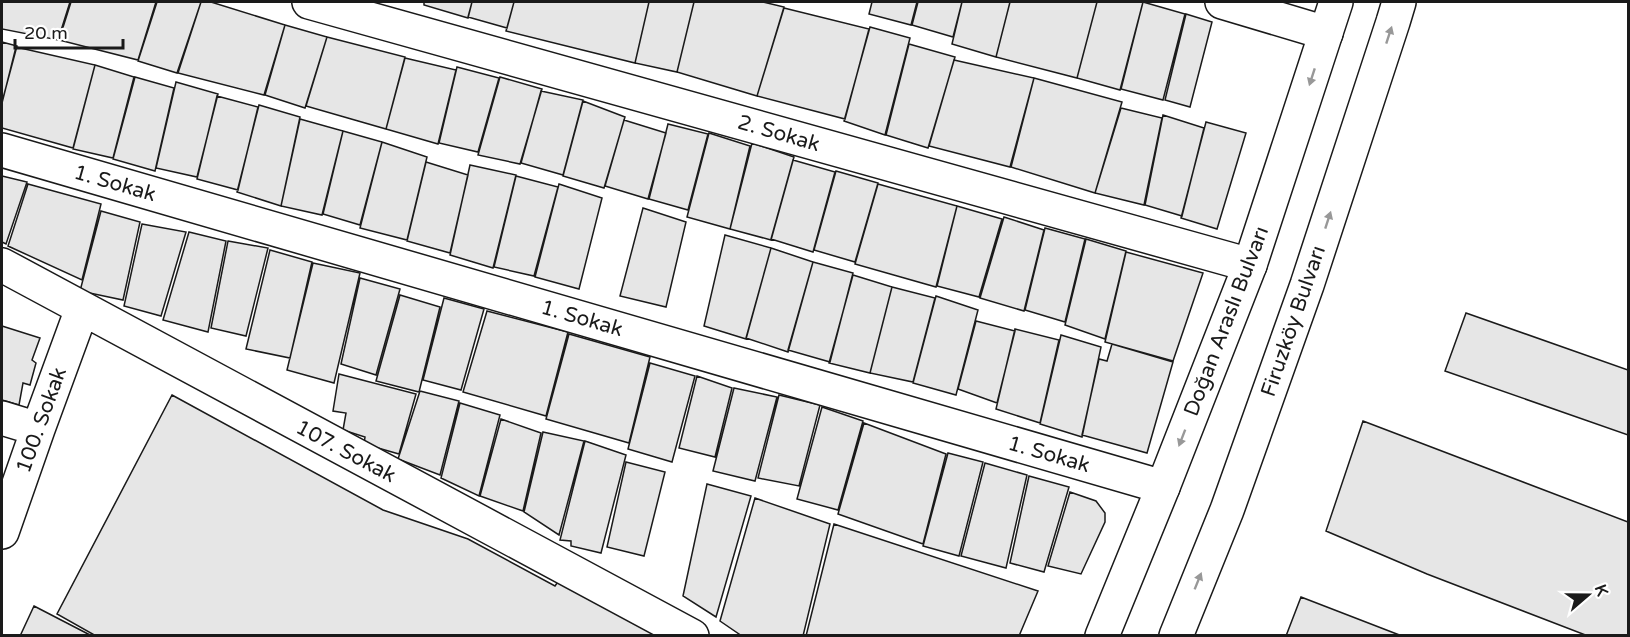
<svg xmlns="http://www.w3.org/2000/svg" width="1630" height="637" font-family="'Varela Round',sans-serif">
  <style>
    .building { fill: #e6e6e6; stroke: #1a1a1a; stroke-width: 1.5 }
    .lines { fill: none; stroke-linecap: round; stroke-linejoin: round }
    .minor-casing { stroke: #1a1a1a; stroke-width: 36 }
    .major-casing { stroke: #1a1a1a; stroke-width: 36 }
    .minor { stroke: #fff; stroke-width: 33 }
    .major { stroke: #fff; stroke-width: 33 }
    .oneway { fill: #989898 }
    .labels { text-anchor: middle; stroke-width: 4.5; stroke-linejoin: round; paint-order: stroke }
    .street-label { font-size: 21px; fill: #1a1a1a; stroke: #fff }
  </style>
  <rect width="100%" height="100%" fill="#fff"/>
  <path class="building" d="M2,2h68l-12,38 -56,-11z
    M71,2h85l-18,58 -79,-20z
    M157,2h44l-24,71 -39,-12z
    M201,2h10l74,23 -21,70 -86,-22z
    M424,2h48l-4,16 -44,-13z
    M472,2h42l-7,26 -39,-11z
    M514,2h135l-14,61 -129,-32z
    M649,2h45l-17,70 -42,-9z
    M694,2h69l21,5 -27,89 -80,-24z
    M872,2h45l-6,23 -42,-11z
    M918,2h44l-9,35 -41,-12z
    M962,2h48l-14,55 -44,-13z
    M1010,2h87l-20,76 -81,-21z
    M1097,2h46l-23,88 -43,-12z
    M1143,2l42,12 -22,86 -42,-11z
    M784,8l85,21 -24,90 -88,-23z
    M1186,14l26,8 -22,85 -25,-7z
    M285,25l42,12 -22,71 -40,-13z
    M870,27l40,11 -25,97 -41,-14z
    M327,37l78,20 -19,72 -80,-23z
    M2,42l15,4 -15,56z
    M909,44l46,13 -27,91 -42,-13z
    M16,47l79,18 -22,83 -71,-20v-25z
    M405,58l51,12 -18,74 -52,-15z
    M954,60l80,18 -24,89 -81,-21z
    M95,65l39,12 -21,81 -40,-9z
    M457,67l42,11 -21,74 -39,-9z
    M135,77l39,11 -19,83 -42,-12z
    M500,77l42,12 -22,75 -42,-9z
    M1034,78l88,24 -27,91 -84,-26z
    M176,82l42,12 -21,83 -41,-9z
    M541,91l42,9 -20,75 -42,-12z
    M217,96l41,11 -20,83 -41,-11z
    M583,101l42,16 -21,71 -41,-12z
    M259,105l41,12 -19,89 -44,-14z
    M1121,108l41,10 -18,87 -49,-12z
    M1163,115l41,13 -22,88 -37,-11z
    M300,119l43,12 -21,84 -41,-9z
    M624,120l42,13 -18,66 -43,-13z
    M1206,122l40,11 -29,96 -36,-11z
    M668,124l40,10 -20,76 -39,-11z
    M343,131l39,11 -22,83 -37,-11z
    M709,133l41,13 -20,83 -43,-12z
    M382,142l45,15 -20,83 -47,-12z
    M752,143l42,14 -23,83 -41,-11z
    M793,160l42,12 -22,80 -42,-13z
    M426,162l42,13 -18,78 -43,-12z
    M470,165l46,10 -23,93 -43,-13z
    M836,171l42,12 -23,79 -41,-12z
    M2,176l25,6 -21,62 -4,-2z
    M516,176l42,11 -24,89 -40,-9z
    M28,184l73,20 -19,76 -74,-34z
    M559,184l43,14 -23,91 -44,-12z
    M878,184l79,22 -21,81 -81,-23z
    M957,206l45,13 -23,78 -42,-11z
    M643,208l43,14 -20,85 -46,-11z
    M101,211l39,11 -17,78 -43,-9z
    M1004,217l40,13 -20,81 -44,-13z
    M142,224l44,8 -25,84 -37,-10z
    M1045,228l40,11 -20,83 -40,-12z
    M189,232l37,9 -18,91 -45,-12z
    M725,235l46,13 -25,91 -42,-13z
    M1086,239l40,12 -21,88 -40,-14z
    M228,241l40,7 -22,88 -35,-8z
    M771,248l42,14 -25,90 -42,-14z
    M270,250l42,12 -22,96 -44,-9z
    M1126,252l77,21 -30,88 -68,-19z
    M813,262l40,11 -23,89 -42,-12z
    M313,263l47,10 -26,110 -47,-13z
    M853,275l39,12 -22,86 -41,-10z
    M360,278l40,11 -24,86 -35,-11z
    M892,287l43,11 -22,84 -43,-9z
    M400,295l40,12 -21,85 -43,-11z
    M936,296l42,14 -22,85 -43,-12z
    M444,298l40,11 -23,81 -38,-10z
    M487,311l81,21 -22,84 -83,-24z
    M1466,313l162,57v65l-183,-64z
    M976,321l39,10 -18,72 -39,-14z
    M2,326l38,12 -8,22 4,3 -6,22 -7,-2 -4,22 -17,-5z
    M1015,329l44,11 -19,83 -44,-14z
    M569,334l81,23 -21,86 -83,-24z
    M1061,335l40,12 -19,90 -42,-13z
    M1112,344l61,18 -26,91 -65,-18 17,-76 8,2z
    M650,363l45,13 -23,86 -44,-13z
    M339,374l77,20 -17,60 -35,-10 1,-7 -22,-7 3,-17 -13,-2z
    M697,376l35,12 -17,69 -36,-9z
    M734,388l43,9 -22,84 -42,-10z
    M420,391l39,10 -19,74 -42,-16z
    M172,395l211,115 85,29 87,47 7,-10 102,60h-568l-39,-22z
    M779,395l41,10 -21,81 -41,-8z
    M460,403l40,12 -21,81 -38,-18z
    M822,407l41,14 -25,89 -41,-11z
    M501,419l40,14 -18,78 -43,-15z
    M1363,421l265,101v114h-40l-161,-62 -101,-43z
    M864,423l82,31 -23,90 -85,-30z
    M543,432l41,9 -25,94 -35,-23z
    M585,441l41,14 -25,98 -30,-7v-5l-11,-1z
    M948,453l35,9 -24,94 -36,-10z
    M626,462l39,10 -21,84 -37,-9z
    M985,463l42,12 -21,93 -45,-12z
    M1029,476l40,11 -25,85 -34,-9z
    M707,484l44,12 -35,121 -33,-21z
    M1070,492l26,9 9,12v9l-24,52 -33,-8z
    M755,498l75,26 -27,112h-61l-22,-15z
    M834,524l204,67 -19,45h-213z
    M1301,597l101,39h-116z
    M34,606l58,30h-68l-3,-2z"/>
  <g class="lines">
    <g class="minor-casing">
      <path id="minor" d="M309,2l941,263
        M1222,2l104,31
        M2,150l1161,337
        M2,265l690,371
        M2,418l36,11
        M2,532l36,-103 44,-120"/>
    </g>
    <g class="major-casing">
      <path id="major" d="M1102,636l61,-149 87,-222 86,-263
        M1176,636l51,-126 80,-225 86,-263 6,-20"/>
    </g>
    <use href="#minor" class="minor"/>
    <use href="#major" class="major"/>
  </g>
  <defs><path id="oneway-solid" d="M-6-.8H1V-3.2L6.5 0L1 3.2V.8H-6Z" transform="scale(1.5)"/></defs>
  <g class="oneway">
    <use href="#oneway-solid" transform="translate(1389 35) rotate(-72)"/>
    <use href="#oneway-solid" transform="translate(1312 77) rotate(108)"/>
    <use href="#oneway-solid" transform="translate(1328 220) rotate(-72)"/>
    <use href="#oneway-solid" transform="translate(1182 438) rotate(111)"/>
    <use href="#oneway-solid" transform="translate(1198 581) rotate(-68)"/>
  </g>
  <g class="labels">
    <g class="street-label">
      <text transform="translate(779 133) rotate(16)" y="7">2. Sokak</text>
      <text transform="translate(115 183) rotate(16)" y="7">1. Sokak</text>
      <text transform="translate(582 318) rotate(16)" y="7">1. Sokak</text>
      <text transform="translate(1226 321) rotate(-69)" y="7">Doğan Araslı Bulvarı</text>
      <text transform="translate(1293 321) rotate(-71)" y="7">Firuzköy Bulvarı</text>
      <text transform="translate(41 420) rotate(-70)" y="7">100. Sokak</text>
      <text transform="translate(346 451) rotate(28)" y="7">107. Sokak</text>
      <text transform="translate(1049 454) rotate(16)" y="7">1. Sokak</text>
    </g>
  </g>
  <rect width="1630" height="637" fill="none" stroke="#1a1a1a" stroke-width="6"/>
  <g transform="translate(1588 595) rotate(70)" stroke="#ffffff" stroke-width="4.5" paint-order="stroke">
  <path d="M0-4.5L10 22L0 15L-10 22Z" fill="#1a1a1a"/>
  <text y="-9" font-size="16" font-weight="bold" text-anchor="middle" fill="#1a1a1a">K</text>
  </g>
  <path d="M15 39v9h108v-9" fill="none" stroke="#1a1a1a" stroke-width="3"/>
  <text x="24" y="39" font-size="18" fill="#1a1a1a" stroke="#ffffff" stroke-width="4.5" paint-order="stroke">20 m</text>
</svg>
